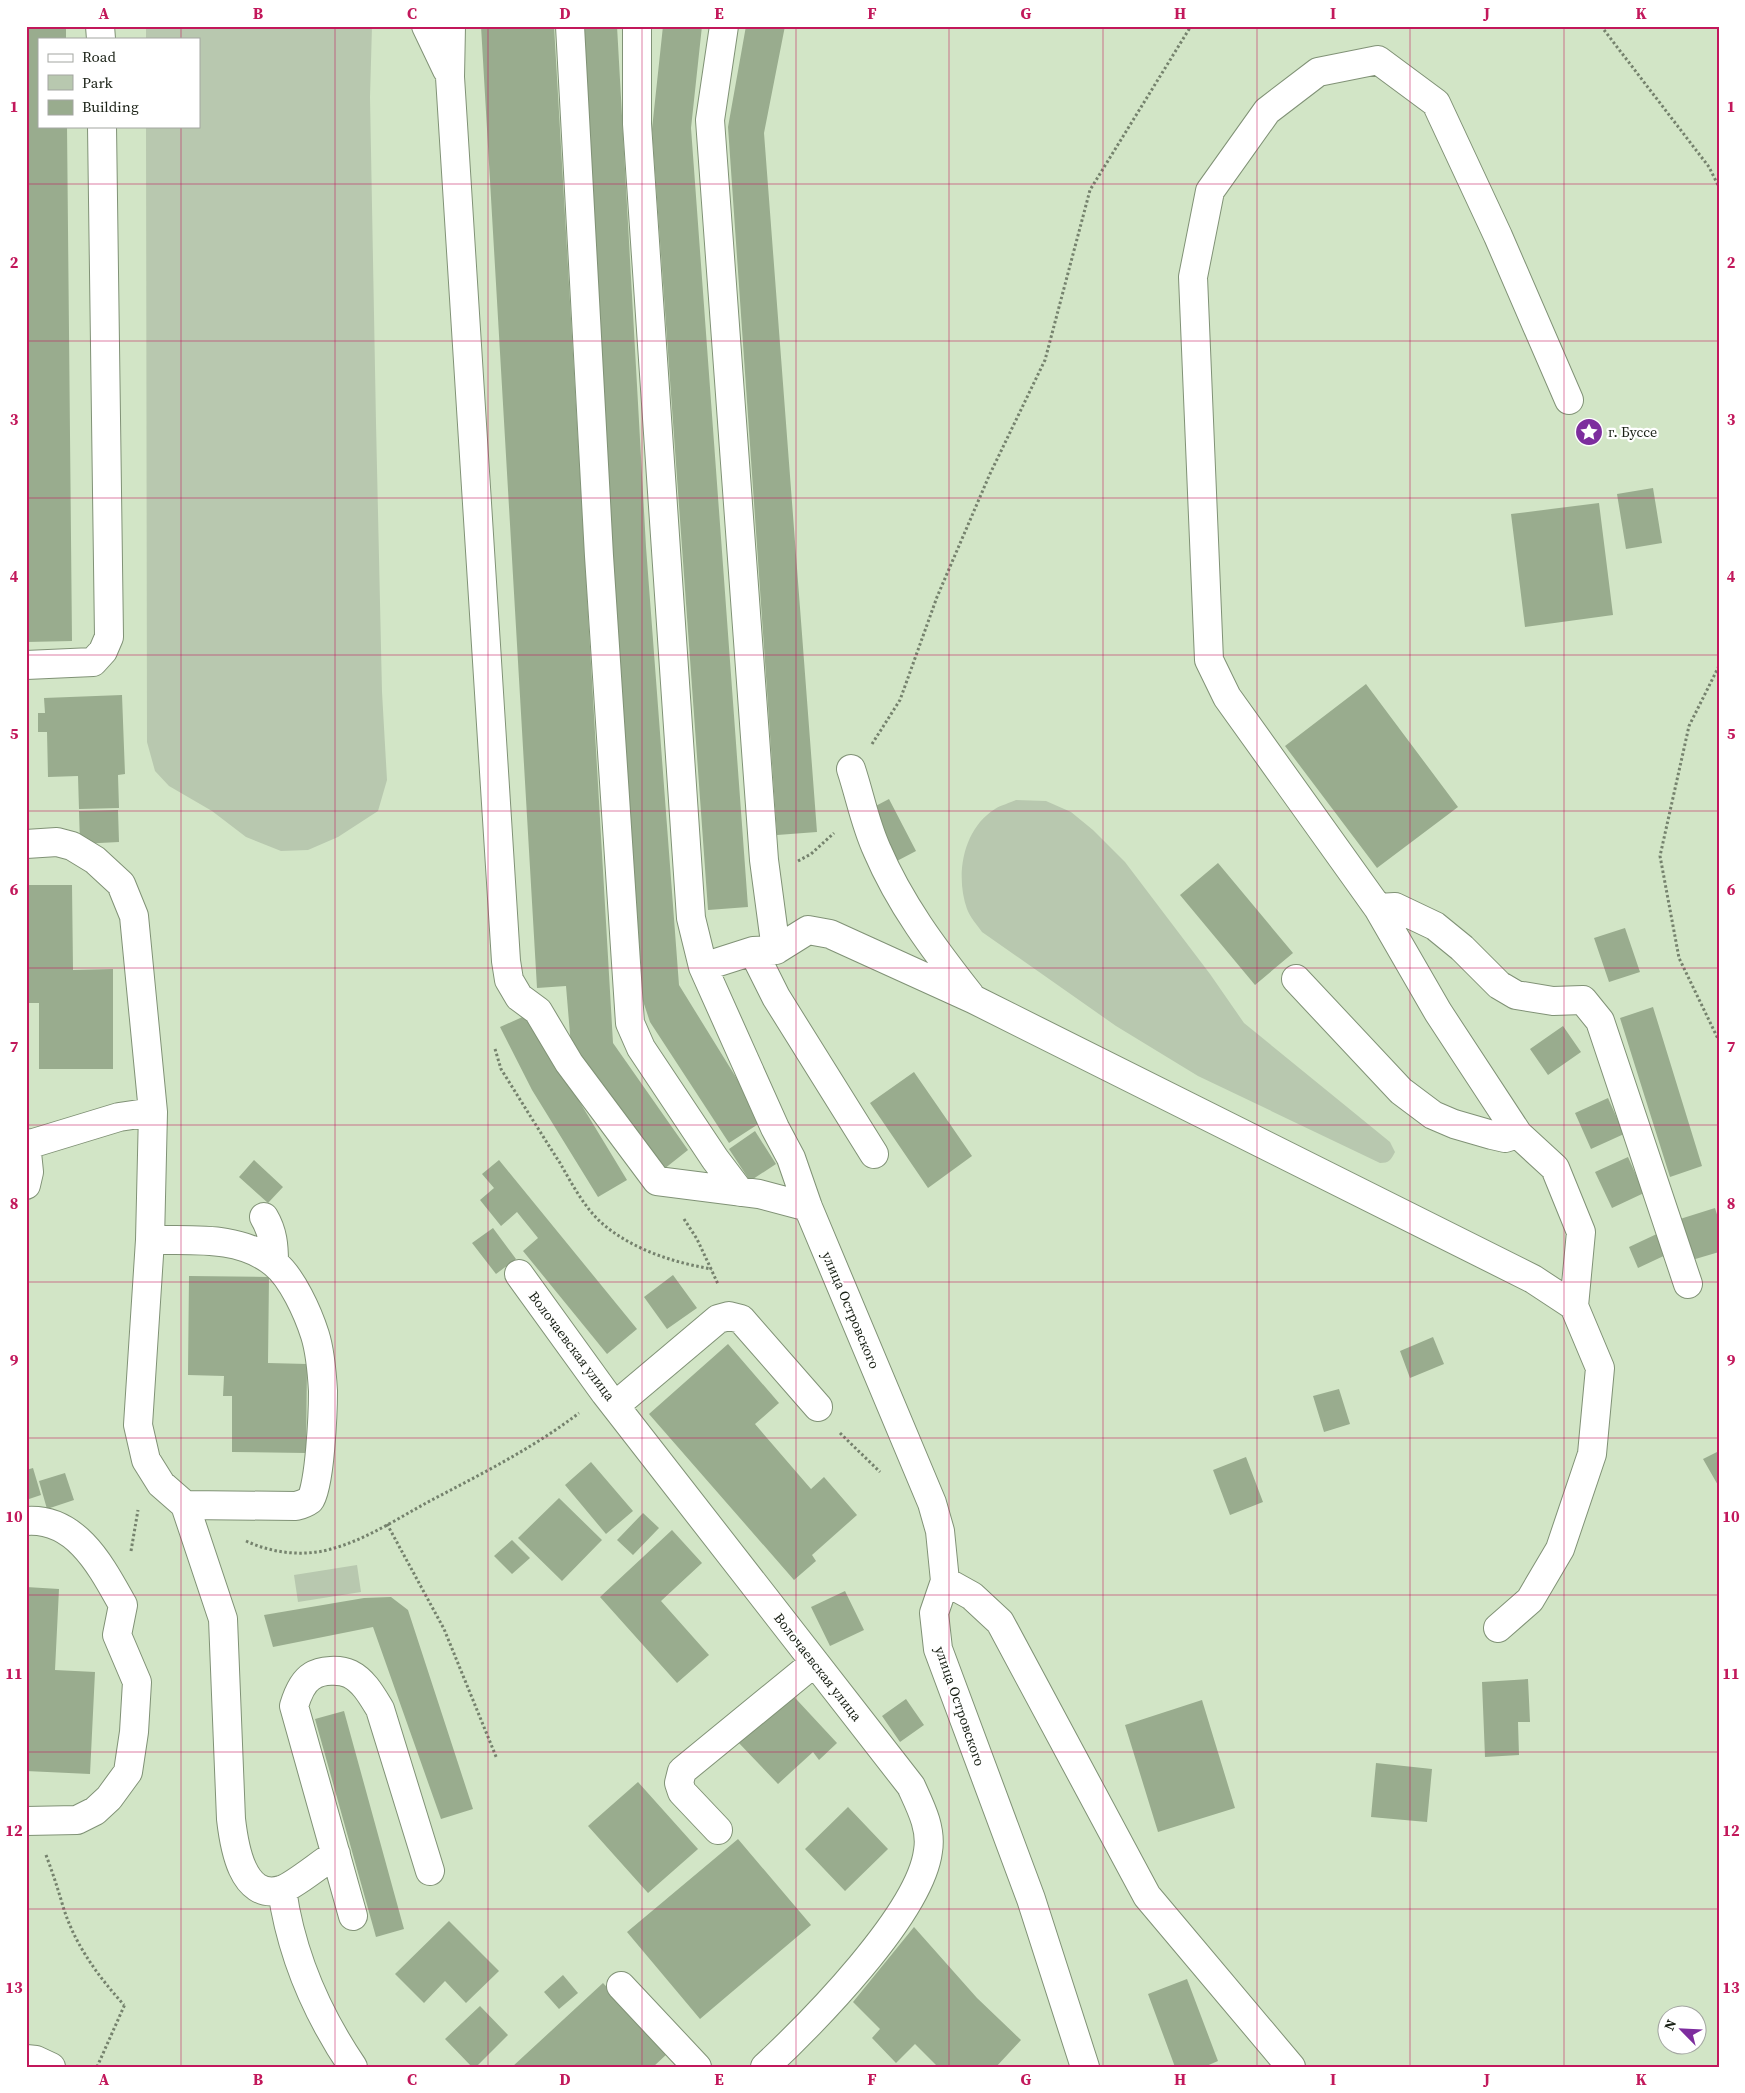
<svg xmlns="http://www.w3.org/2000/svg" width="1745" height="2093" font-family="'Source Serif 4',serif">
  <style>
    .green { fill: #b8c8af }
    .building { fill: #99ac8e }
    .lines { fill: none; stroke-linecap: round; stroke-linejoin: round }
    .minor-casing { stroke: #809276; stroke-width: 30 }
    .path { stroke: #75826d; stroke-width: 3; stroke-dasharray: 2.5 2.5; stroke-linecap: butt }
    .minor { stroke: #fff; stroke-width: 28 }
    .grid { fill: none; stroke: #c2185b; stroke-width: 1; stroke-opacity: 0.55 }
    .labels { text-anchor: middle; stroke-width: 4.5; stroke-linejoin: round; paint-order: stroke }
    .poi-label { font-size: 14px; fill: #192015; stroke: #fff; text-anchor: start }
    .street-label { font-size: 14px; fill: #192015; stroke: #fff }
    .neatline { fill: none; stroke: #c2185b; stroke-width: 2 }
    .grid-label { font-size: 16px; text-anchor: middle; font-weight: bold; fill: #c2185b }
  </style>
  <rect width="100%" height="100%" fill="#d2e5c6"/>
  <path class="green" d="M146,26h226l-2,71 6,326 6,269 5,88 -9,31 -40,26 -30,13 -27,1 -35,-14 -34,-26 -43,-25 -14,-15 -8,-29 -1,-616h53v-87h-53z
    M1016,800l30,1 25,11 22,18 32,32 85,112 34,49 146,119 5,10c-4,8 -6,11 -15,11l-182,-87 -82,-50 -134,-94c-5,-7 -12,-15 -15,-23 -12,-34 -4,-80 28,-100 6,-4 15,-6 21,-9z
    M357,1565l4,27 -63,10 -4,-27z"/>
  <path class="building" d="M26,26h40v13h-27v87h28l5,515 -46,1z
    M481,26h73l59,1017 75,107 -29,23 -88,-127 -5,-60 -29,2z
    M584,26h33l29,521 33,438 84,136 -34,22 -79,-121 -7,-21 -30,-446z
    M663,26h39l-11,102 57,779 -40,3 -56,-781z
    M746,26h39l-21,107 53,699 -40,3 -49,-708z
    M1653,488l9,55 -36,6 -9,-55z
    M1599,503l14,112 -88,12 -14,-113z
    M1366,684l92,123 -81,61 -92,-122z
    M122,695l3,79 -7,1 1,33 -40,1 -1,-33 -30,1 -1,-45h-9v-19h7l-1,-15z
    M889,799l27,52 -21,11 -27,-52z
    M118,810l1,32 -39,2 -1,-33z
    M1218,863l75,90 -38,32 -75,-90z
    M26,885h46l1,85 40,-1v100h-74v-66h-13z
    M1625,928l15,44 -31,10 -15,-44z
    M1653,1007l49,159 -32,11 -50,-159z
    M527,1015l100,165 -29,17 -66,-107 -32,-63z
    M1563,1026l18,26 -33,23 -18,-26z
    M914,1072l58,84 -44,32 -58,-85z
    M1608,1098l16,36 -33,15 -16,-36z
    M755,1131l21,33 -26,17 -21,-32z
    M1628,1157l16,36 -32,15 -17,-36z
    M254,1160l29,27 -15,16 -29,-26z
    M499,1160l138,169 -30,25 -84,-103 15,-13 -21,-26 -16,14 -21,-26 14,-12 -12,-14z
    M1715,1208l4,13v31l-27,8 -12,-41z
    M493,1228l23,31 -20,15 -24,-31z
    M1661,1232l9,21 -32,15 -9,-21z
    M673,1275l24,33 -30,21 -23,-32z
    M189,1276l80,1 -1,86 39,1 -1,89 -74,-1v-56h-9l1,-20 -36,-1z
    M1433,1337l11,27 -34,14 -10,-27z
    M728,1344l51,59 -24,21 56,65 13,-12 33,38 -45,40 4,6 -22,19 -145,-166z
    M1339,1389l11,35 -26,8 -11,-36z
    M1719,1451v36l-16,-28z
    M1246,1457l17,45 -33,13 -17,-45z
    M591,1462l42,49 -27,23 -41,-49z
    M33,1468l8,27 -15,5v-30z
    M65,1473l9,27 -27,9 -8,-28z
    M559,1498l43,42 -40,41 -44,-43z
    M643,1513l16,15 -26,27 -16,-15z
    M672,1530l30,33 -41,38 48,54 -32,28 -77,-86z
    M512,1540l18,18 -18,16 -18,-18z
    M26,1587l33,2 -4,81 40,2 -5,102 -64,-3z
    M845,1591l19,39 -34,16 -19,-39z
    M391,1597l17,13 65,199 -32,10 -68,-192 -100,20 -9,-32 100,-17z
    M1528,1679l2,43h-12l1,33 -34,2 -3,-75z
    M784,1686l53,57 -18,17 -6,-8 -35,32 -41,-43z
    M906,1699l18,26 -24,17 -18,-26z
    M1202,1700l33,108 -77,24 -33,-107z
    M344,1711l60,218 -28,8 -61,-218z
    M1376,1763l56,6 -5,53 -56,-5z
    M638,1782l60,67 -50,44 -60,-67z
    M848,1807l40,42 -43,42 -40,-42z
    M738,1839l73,86 -111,94 -73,-87z
    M449,1921l50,50 -33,32 -21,-22 -21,22 -29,-29z
    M914,1927l63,71 44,42 -25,27h-58l-23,-23 -19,19 -24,-25 8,-9 -27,-27z
    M563,1975l15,18 -19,16 -15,-17z
    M1187,1979l31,82 -14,6h-29l-27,-73z
    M603,1983l65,70 -15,14h-141z
    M480,2006l28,29 -32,32h-4l-27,-28z"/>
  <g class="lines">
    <g class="minor-casing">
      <path id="minor" d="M100,26l1,13
        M426,26l21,44
        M451,26l-1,51 56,884 3,19 10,17 19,14 31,52 88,118 102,13 49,13
        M570,26l29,530 31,467 11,25 74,111 25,33
        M637,26v98l54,794 12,49 72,161 16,30 17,49 124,296 8,28 5,50 -11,32 4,36 93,250 54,168
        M724,26l-14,94 54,740 12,90
        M26,665l67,-3 10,-11 6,-14 -7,-511
        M851,769c9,27 14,55 26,81 23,54 57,99 93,145
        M26,844l31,-2 15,4 23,14 26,24 13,32 19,196 -3,128c42,1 89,-5 124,23 18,14 34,50 41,72 5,16 7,39 8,56 0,19 -3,97 -13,109 -4,3 -10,5 -14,6l-111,-1 -24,-21 -15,-24 -8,-35 12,-185
        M1378,908l17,-1 40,19 27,22 37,37 17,10 37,6 30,-1 17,21 88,263
        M753,951l23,46 98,157
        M703,967l50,-16 23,-1 32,-20 22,4 143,65 560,280 41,27 7,-74 -26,-64 -37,-34 -80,-122 -60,-104 -151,-211 -18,-37 -16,-383 17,-86 57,-80 51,-39 60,-12 58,43 62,133 71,164
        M1296,979l105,112 32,24 21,9 38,11 13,3 13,-4
        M26,1143l3,29 -3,13
        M27,1145l92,-28 34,-5
        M264,1217c9,15 10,29 10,46
        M519,1274l86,119 306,393c9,20 21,42 17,65 -8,63 -116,172 -163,216
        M616,1405l102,-86 11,-3 12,3 77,88
        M185,1505l38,114 8,200c3,26 11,82 50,71 13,-4 41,-28 55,-36
        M26,1521c51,-4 76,47 97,84l-6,30 20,47 -3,50 -6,40 -19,26 -14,13 -18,9 -51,1
        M945,1581l27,15 28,26 147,274 144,171
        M1498,1628l32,-28 30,-51 32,-95 8,-86 -26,-62
        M718,1830l-36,-38 -3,-9 3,-12 132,-108
        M282,1890c9,63 35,124 71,177
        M353,1916l-59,-210c3,-10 8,-24 18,-30 9,-6 28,-7 38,-2 14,7 22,22 30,35l50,162
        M621,1986l76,81
        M26,2059l10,1 15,7"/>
    </g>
    <path class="path" d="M1601,26l108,141 10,20
      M1719,666l-30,60 -29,130 19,102 40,83
      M872,744l28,-44 37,-103 52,-121 56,-116 45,-170 101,-164
      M798,861l13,-7 23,-21
      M495,1049l6,20c20,32 39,63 59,94 12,21 25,46 44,62 30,25 71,38 108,44
      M684,1219l13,20 21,45
      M840,1433l40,39
      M387,1524l57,105 53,130
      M246,1541c26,12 57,16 85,8 34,-9 66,-30 97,-47 51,-27 104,-53 151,-89
      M131,1551l7,-41
      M46,1855c6,16 11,31 16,48 11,39 35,72 62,102
      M97,2067l28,-63"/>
    <use href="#minor" class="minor"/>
  </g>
  <path class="grid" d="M181,26v13M335,26v2041M488,26v2041M642,26v2041M796,26v2041M949,26v2041M1103,26v2041M1257,26v2041M1410,26v2041M1564,26v2041M181,126v1941M26,184h1693M26,341h1693M26,498h1693M26,655h1693M26,811h1693M26,968h1693M26,1125h1693M26,1282h1693M26,1438h1693M26,1595h1693M26,1752h1693M26,1909h1693"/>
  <defs>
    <g id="sight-disc" transform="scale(1.4375)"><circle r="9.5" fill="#7d2d9e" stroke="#fff"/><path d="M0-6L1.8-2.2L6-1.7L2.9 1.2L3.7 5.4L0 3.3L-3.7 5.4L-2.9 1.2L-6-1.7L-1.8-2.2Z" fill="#fff"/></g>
  </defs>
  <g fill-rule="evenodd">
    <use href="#sight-disc" x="1589" y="432"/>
  </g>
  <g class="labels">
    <g class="poi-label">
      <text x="1608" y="437">г. Буссе</text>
    </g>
    <g class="street-label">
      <text transform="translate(851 1310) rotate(67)" y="5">улица Островского</text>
      <text transform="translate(572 1346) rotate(53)" y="5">Волочаевская улица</text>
      <text transform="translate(818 1667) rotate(52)" y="5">Волочаевская улица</text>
      <text transform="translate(960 1706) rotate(71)" y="5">улица Островского</text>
    </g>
  </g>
  <rect width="1745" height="2093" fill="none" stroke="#ffffff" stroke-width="55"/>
  <rect x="38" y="38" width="162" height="90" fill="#ffffff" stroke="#a3a6a1"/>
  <rect x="48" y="54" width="25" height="8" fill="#ffffff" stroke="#a3a6a1"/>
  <text x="82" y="62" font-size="15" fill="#192015">Road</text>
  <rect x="48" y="75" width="25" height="15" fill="#b8c8af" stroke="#a3a6a1"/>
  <text x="82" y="88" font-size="15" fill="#192015">Park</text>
  <rect x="48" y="100" width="25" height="15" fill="#99ac8e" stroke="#a3a6a1"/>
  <text x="82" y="112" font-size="15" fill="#192015">Building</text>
  <g transform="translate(1682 2030) rotate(294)"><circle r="24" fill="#ffffff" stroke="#a3a6a1"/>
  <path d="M0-4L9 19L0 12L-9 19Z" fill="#7d2d9e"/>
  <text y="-8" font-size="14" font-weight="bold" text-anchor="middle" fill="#192015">N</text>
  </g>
  <rect x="28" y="28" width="1690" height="2038" class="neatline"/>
  <g class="grid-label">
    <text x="104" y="19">A</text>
    <text x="258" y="19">B</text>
    <text x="412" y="19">C</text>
    <text x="565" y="19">D</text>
    <text x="719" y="19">E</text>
    <text x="872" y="19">F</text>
    <text x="1026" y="19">G</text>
    <text x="1180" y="19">H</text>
    <text x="1333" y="19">I</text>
    <text x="1487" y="19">J</text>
    <text x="1641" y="19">K</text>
    <text x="14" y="112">1</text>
    <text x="1731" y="112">1</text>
    <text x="14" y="268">2</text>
    <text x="1731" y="268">2</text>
    <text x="14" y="425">3</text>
    <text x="1731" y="425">3</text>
    <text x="14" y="582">4</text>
    <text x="1731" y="582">4</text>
    <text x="14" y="739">5</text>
    <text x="1731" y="739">5</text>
    <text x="14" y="895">6</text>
    <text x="1731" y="895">6</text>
    <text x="14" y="1052">7</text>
    <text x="1731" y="1052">7</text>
    <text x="14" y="1209">8</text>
    <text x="1731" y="1209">8</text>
    <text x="14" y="1366">9</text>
    <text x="1731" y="1366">9</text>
    <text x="14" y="1522">10</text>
    <text x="1731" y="1522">10</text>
    <text x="14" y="1679">11</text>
    <text x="1731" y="1679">11</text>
    <text x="14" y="1836">12</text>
    <text x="1731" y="1836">12</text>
    <text x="14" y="1993">13</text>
    <text x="1731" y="1993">13</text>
    <text x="104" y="2085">A</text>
    <text x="258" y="2085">B</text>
    <text x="412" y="2085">C</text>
    <text x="565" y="2085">D</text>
    <text x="719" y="2085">E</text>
    <text x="872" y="2085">F</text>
    <text x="1026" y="2085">G</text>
    <text x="1180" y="2085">H</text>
    <text x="1333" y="2085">I</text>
    <text x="1487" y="2085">J</text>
    <text x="1641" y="2085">K</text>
  </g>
</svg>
